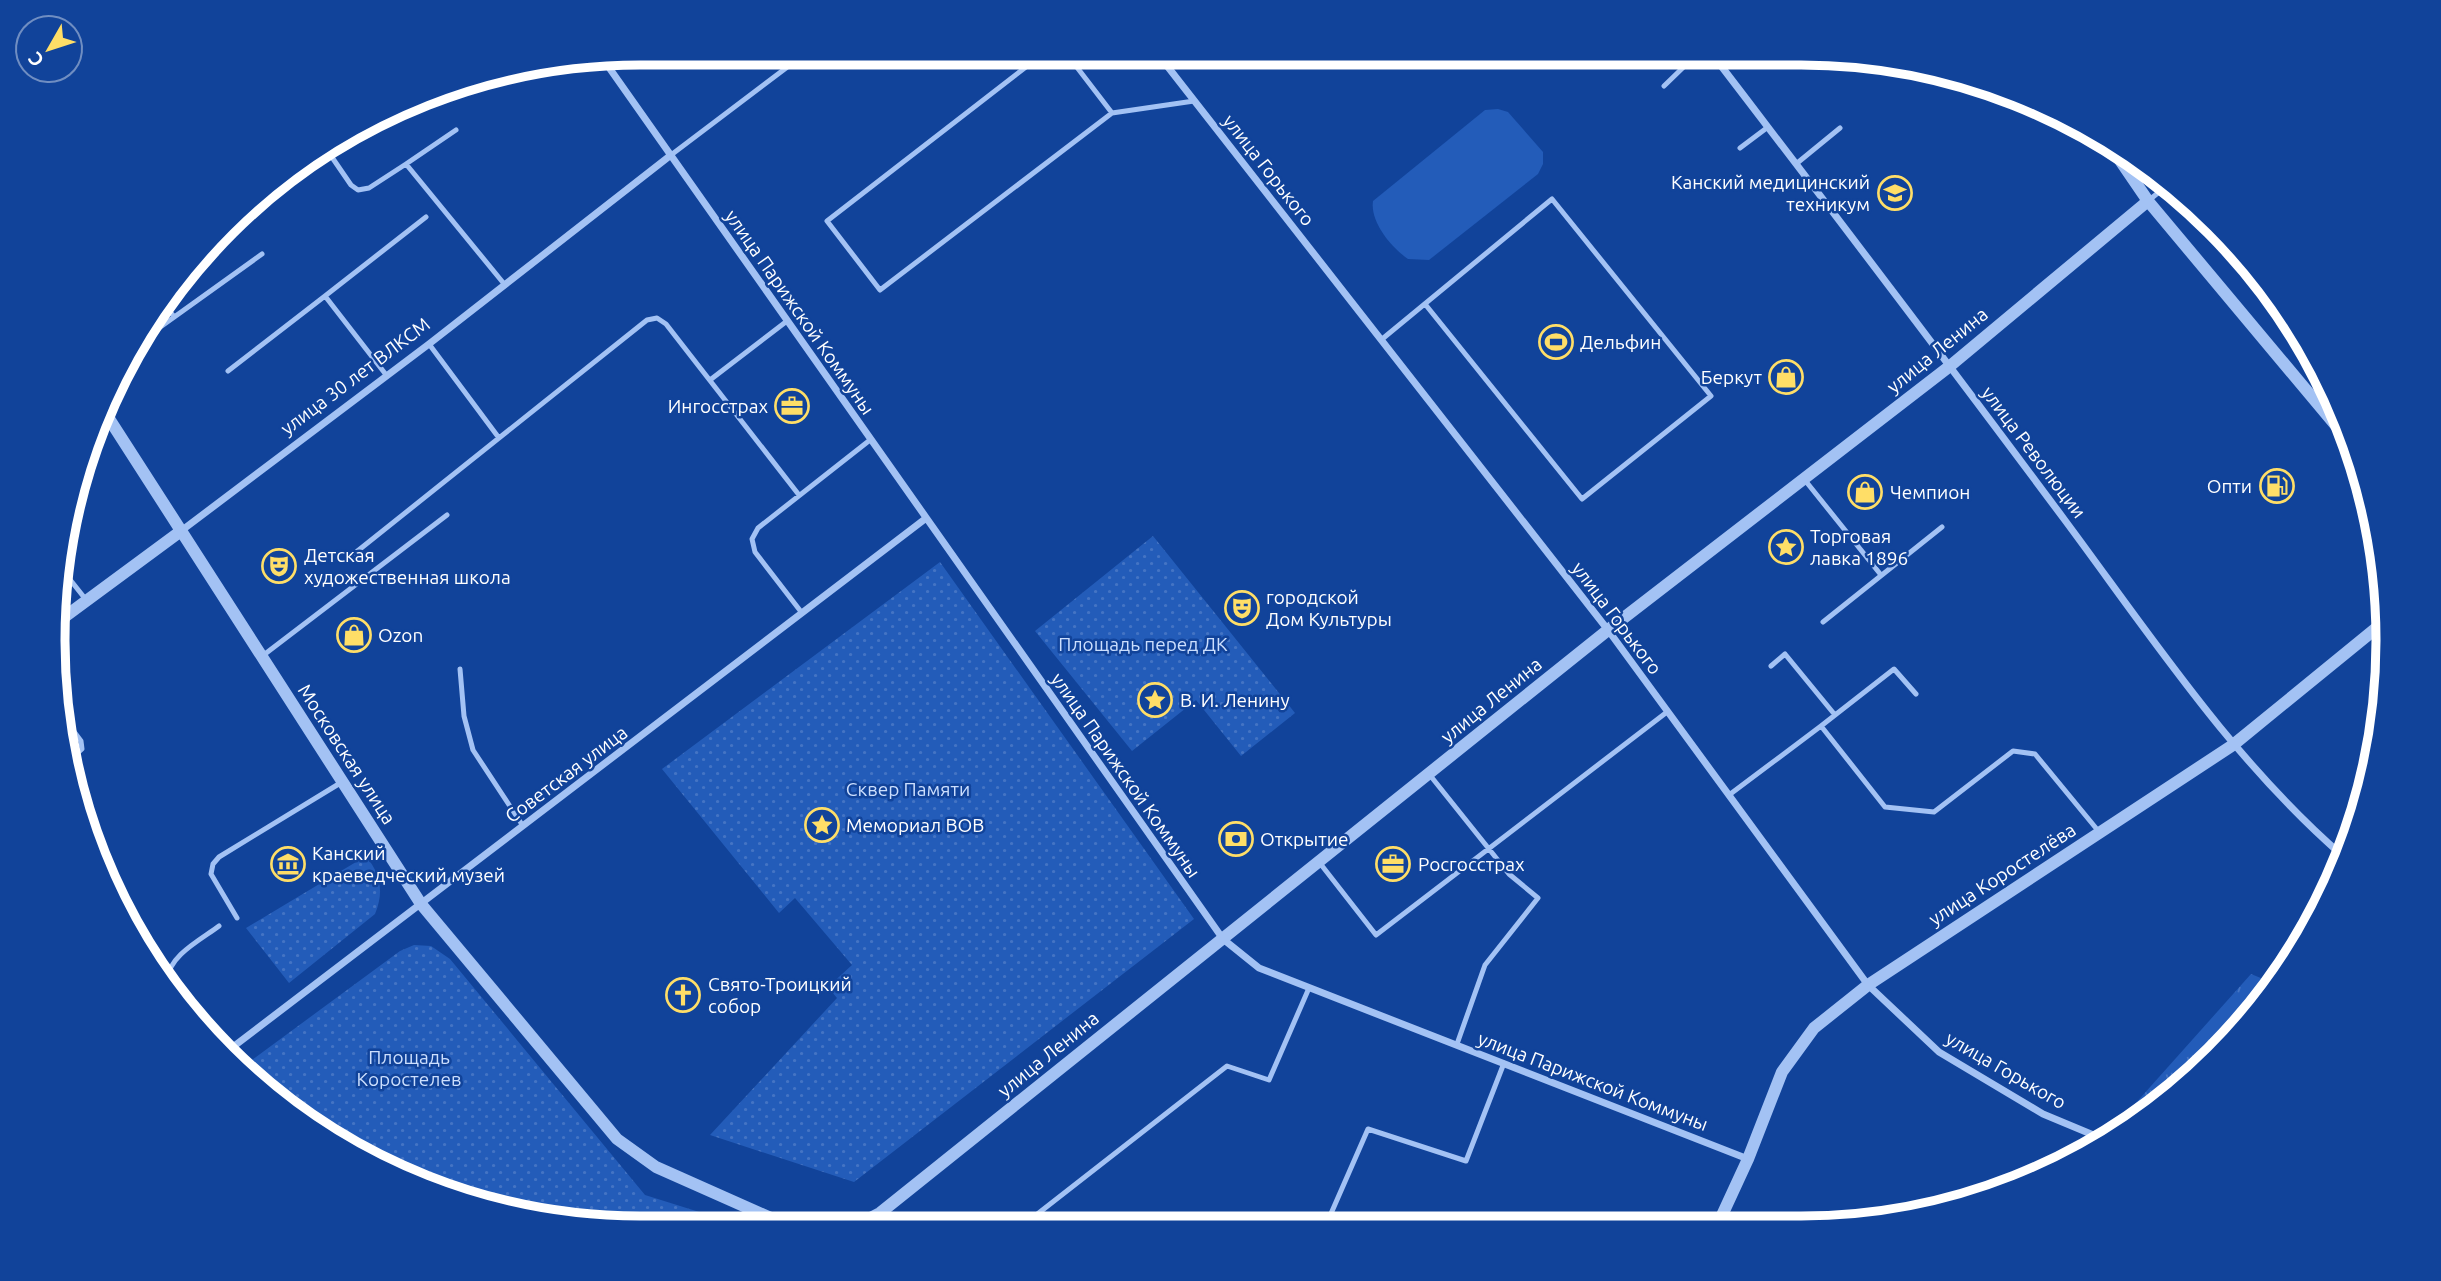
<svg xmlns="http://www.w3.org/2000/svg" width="2441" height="1281" font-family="Ubuntu,sans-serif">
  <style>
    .grass { fill: url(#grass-tufts) }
    .park { fill: url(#park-dots) }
    .garden { fill: #235cb9 }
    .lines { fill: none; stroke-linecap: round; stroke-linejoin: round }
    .service { stroke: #a3c2f4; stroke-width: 5 }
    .minor { stroke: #a3c2f4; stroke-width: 7 }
    .tertiary { stroke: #a3c2f4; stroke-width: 12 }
    .labels { text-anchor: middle; stroke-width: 5; stroke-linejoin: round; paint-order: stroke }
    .street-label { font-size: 19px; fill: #fff; stroke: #11439a }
    .poi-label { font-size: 19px; fill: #fff; stroke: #11439a; text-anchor: start }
    .park-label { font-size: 19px; fill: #ccdffe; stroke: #11439a }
    .rim { fill: none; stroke: #fff; stroke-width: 9 }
  </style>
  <defs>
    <pattern id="grass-tufts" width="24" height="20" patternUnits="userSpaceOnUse" patternTransform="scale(1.75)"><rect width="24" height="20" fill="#235cb9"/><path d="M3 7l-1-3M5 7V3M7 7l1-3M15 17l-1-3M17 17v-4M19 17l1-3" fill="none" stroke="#4474c4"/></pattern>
    <pattern id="park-dots" width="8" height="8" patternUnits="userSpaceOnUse" patternTransform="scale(1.75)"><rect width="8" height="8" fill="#235cb9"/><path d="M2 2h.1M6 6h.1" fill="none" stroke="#4474c4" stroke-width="1.8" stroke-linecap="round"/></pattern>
  </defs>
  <rect width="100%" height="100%" fill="#11439a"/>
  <path class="grass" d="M2251,974l22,9 -30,45 -85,79 -22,13 -10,-6z"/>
  <path class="park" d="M1153,536l142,177 -54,43 -45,-56 -64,51 -97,-120z
    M940,562l254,357 -340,263 -144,-47 127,-137 -9,-11 24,-22 -57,-67 -16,15 -117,-144z
    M366,856c15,19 18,36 9,58l-86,69 -43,-55z
    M414,945l17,1 19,13 195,236 102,32h-145l-114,-19 -108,-40 -98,-61 -41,-39 159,-117z"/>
  <path class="garden" d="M1498,109l10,3 35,40v12l-5,10 -109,86 -21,-1c-17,-12 -38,-37 -35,-58l112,-91z"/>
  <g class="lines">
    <path class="service" d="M1044,53l-217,168 53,69 232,-177 82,-12
      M1066,53l46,60
      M1664,86l33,-32
      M456,130l-50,34 99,121
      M1740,148l28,-21
      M327,150l24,35 7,5 11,-2 37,-24
      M671,155l119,-90
      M1796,164l44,-36
      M2148,201l21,-17
      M325,296l101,-79
      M163,302l11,15
      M1381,340l171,-141 159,197 -129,103 -157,-195
      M138,343l124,-89
      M429,344l70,94 148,-118 10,-2 9,6 133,171
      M228,371l97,-75 62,80
      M710,380l77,-59
      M1804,479l77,96
      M355,553l144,-115
      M64,572l23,29
      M802,613l-47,-61 -3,-13 6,-11 112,-88
      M1823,622l119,-95
      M261,657l186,-142
      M1771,666l14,-12 50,61
      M460,669l4,47 9,34 50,76
      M63,717l18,24 1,8 -10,9
      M1821,726l73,-57 22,25
      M1429,774l80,100 29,24 -53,67 -28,79
      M1729,795l92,-69 64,81 49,5 79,-61 22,3 65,79
      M1319,862l57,73 291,-223
      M237,918l-26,-44 2,-10 6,-7 123,-75
      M213,1042l-45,-63c0,-23 34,-40 51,-53
      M1182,1223l8,2
      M1326,1225l42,-96 98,32 38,-98
      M1022,1226l205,-160 42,14 40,-92"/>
    <path class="minor" d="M1157,53l451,577 260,355 71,67 104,62 60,25
      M1712,54c118,154 236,309 352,465 87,117 169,242 280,338
      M603,59l620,880 36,29 489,191
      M181,531l248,-187 242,-189
      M225,1053l700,-534"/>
    <path class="tertiary" d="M2109,144l39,57 210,251
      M106,414l315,490 196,235 39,28 135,60
      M59,621l122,-90
      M1718,1224l30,-65 34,-87 32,-44 54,-43 365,-240 152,-124
      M855,1226l25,-13 728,-583 342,-264 198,-165"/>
  </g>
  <defs>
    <g id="university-ring" transform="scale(1.75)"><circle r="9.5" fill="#11439a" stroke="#ffde67" stroke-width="1.5"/><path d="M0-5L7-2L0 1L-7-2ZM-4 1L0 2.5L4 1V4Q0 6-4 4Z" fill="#ffde67"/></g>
    <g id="stadium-ring" transform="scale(1.75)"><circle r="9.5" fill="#11439a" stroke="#ffde67" stroke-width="1.5"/><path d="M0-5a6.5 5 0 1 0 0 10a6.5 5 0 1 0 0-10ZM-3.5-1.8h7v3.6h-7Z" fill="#ffde67"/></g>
    <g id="shop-ring" transform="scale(1.75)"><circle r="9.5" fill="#11439a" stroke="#ffde67" stroke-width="1.5"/><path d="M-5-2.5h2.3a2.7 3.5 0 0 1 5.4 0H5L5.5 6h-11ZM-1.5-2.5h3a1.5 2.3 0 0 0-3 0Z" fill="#ffde67"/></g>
    <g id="office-ring" transform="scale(1.75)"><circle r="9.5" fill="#11439a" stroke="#ffde67" stroke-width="1.5"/><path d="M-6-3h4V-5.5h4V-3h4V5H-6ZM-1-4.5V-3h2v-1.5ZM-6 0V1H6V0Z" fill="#ffde67"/></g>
    <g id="fuel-ring" transform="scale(1.75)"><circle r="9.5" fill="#11439a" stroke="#ffde67" stroke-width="1.5"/><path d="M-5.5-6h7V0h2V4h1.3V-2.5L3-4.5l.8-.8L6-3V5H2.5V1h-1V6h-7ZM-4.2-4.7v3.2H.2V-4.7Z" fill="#ffde67"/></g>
    <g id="sight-ring" transform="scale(1.75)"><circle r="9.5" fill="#11439a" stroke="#ffde67" stroke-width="1.5"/><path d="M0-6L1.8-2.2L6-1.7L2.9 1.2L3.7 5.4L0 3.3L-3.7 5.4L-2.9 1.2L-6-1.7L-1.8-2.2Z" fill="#ffde67"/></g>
    <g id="theatre-ring" transform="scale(1.75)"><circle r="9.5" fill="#11439a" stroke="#ffde67" stroke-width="1.5"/><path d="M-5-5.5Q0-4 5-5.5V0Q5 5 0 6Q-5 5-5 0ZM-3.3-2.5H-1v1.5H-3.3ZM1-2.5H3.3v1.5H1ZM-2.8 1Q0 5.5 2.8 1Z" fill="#ffde67"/></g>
    <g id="bank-ring" transform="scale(1.75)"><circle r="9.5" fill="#11439a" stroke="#ffde67" stroke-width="1.5"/><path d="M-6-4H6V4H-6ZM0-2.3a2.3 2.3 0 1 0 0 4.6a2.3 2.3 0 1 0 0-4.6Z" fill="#ffde67"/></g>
    <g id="museum-ring" transform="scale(1.75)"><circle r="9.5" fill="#11439a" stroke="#ffde67" stroke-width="1.5"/><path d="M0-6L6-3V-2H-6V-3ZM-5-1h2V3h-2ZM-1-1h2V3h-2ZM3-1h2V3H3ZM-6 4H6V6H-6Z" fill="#ffde67"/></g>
    <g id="church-ring" transform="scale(1.75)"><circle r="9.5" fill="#11439a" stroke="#ffde67" stroke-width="1.5"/><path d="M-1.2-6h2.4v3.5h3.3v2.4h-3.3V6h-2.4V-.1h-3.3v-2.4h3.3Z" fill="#ffde67"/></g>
  </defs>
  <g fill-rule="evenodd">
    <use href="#university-ring" x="1895" y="193"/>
    <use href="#stadium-ring" x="1556" y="342"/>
    <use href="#shop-ring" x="1786" y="377"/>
    <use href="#office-ring" x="792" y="406"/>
    <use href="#fuel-ring" x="2277" y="486"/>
    <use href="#shop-ring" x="1865" y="492"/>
    <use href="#sight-ring" x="1786" y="547"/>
    <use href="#theatre-ring" x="279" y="566"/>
    <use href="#theatre-ring" x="1242" y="608"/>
    <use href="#shop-ring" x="354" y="635"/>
    <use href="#sight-ring" x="1155" y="700"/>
    <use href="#sight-ring" x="822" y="825"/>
    <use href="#bank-ring" x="1236" y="839"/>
    <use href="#museum-ring" x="288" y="864"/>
    <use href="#office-ring" x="1393" y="864"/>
    <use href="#church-ring" x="683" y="995"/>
  </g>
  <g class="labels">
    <g class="street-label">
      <text transform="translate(1269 170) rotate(52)" y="7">улица Горького</text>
      <text transform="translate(800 312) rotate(55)" y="7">улица Парижской Коммуны</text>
      <text transform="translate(1937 350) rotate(-39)" y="7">улица Ленина</text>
      <text transform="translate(355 376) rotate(-37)" y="7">улица 30 лет ВЛКСМ</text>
      <text transform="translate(2034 452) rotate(53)" y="7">улица Революции</text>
      <text transform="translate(1617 618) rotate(53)" y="7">улица Горького</text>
      <text transform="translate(1491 700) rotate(-39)" y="7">улица Ленина</text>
      <text transform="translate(347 754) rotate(57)" y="7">Московская улица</text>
      <text transform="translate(566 774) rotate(-37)" y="7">Советская улица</text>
      <text transform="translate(1126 775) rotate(55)" y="7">улица Парижской Коммуны</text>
      <text transform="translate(2002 874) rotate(-33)" y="7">улица Коростелёва</text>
      <text transform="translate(1048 1054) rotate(-39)" y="7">улица Ленина</text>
      <text transform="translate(2006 1070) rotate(30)" y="7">улица Горького</text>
      <text transform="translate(1593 1081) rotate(21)" y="7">улица Парижской Коммуны</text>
    </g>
    <g class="poi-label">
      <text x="1870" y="189" text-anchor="end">Канский медицинский<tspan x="1870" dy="22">техникум</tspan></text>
      <text x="1580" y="349">Дельфин</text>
      <text x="1762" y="384" text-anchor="end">Беркут</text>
      <text x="768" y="413" text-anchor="end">Ингосстрах</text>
      <text x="2252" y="493" text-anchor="end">Опти</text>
      <text x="1890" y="499">Чемпион</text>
      <text x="1810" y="543">Торговая<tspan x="1810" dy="22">лавка 1896</tspan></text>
      <text x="304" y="562">Детская<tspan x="304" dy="22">художественная школа</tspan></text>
      <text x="1266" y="604">городской<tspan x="1266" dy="22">Дом Культуры</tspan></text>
      <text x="378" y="642">Ozon</text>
      <text x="1180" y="707">В. И. Ленину</text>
      <text x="846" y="832">Мемориал ВОВ</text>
      <text x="1260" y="846">Открытие</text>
      <text x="312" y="860">Канский<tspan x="312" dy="22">краеведческий музей</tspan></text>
      <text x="1418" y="871">Росгосстрах</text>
      <text x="708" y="991">Свято-Троицкий<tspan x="708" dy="22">собор</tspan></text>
    </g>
    <g class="park-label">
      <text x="1143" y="651">Площадь перед ДК</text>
      <text x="908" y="796">Сквер Памяти</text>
      <text x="409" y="1064">Площадь<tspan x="409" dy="22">Коростелев</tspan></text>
    </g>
  </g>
  <path d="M0 0H2441V1281H0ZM640 65H1801A575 575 0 0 1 2376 640V641A575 575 0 0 1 1801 1216H640A575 575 0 0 1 65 641V640A575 575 0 0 1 640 65Z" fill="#11439a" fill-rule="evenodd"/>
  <path class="rim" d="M640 65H1801A575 575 0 0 1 2376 640V641A575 575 0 0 1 1801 1216H640A575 575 0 0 1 65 641V640A575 575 0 0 1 640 65Z"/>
  <g transform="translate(49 49) rotate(231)"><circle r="33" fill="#11439a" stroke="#708ec2" stroke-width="2"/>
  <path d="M0-5L12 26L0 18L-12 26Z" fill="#ffde67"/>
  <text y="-10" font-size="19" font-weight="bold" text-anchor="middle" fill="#ffffff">С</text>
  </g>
</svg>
